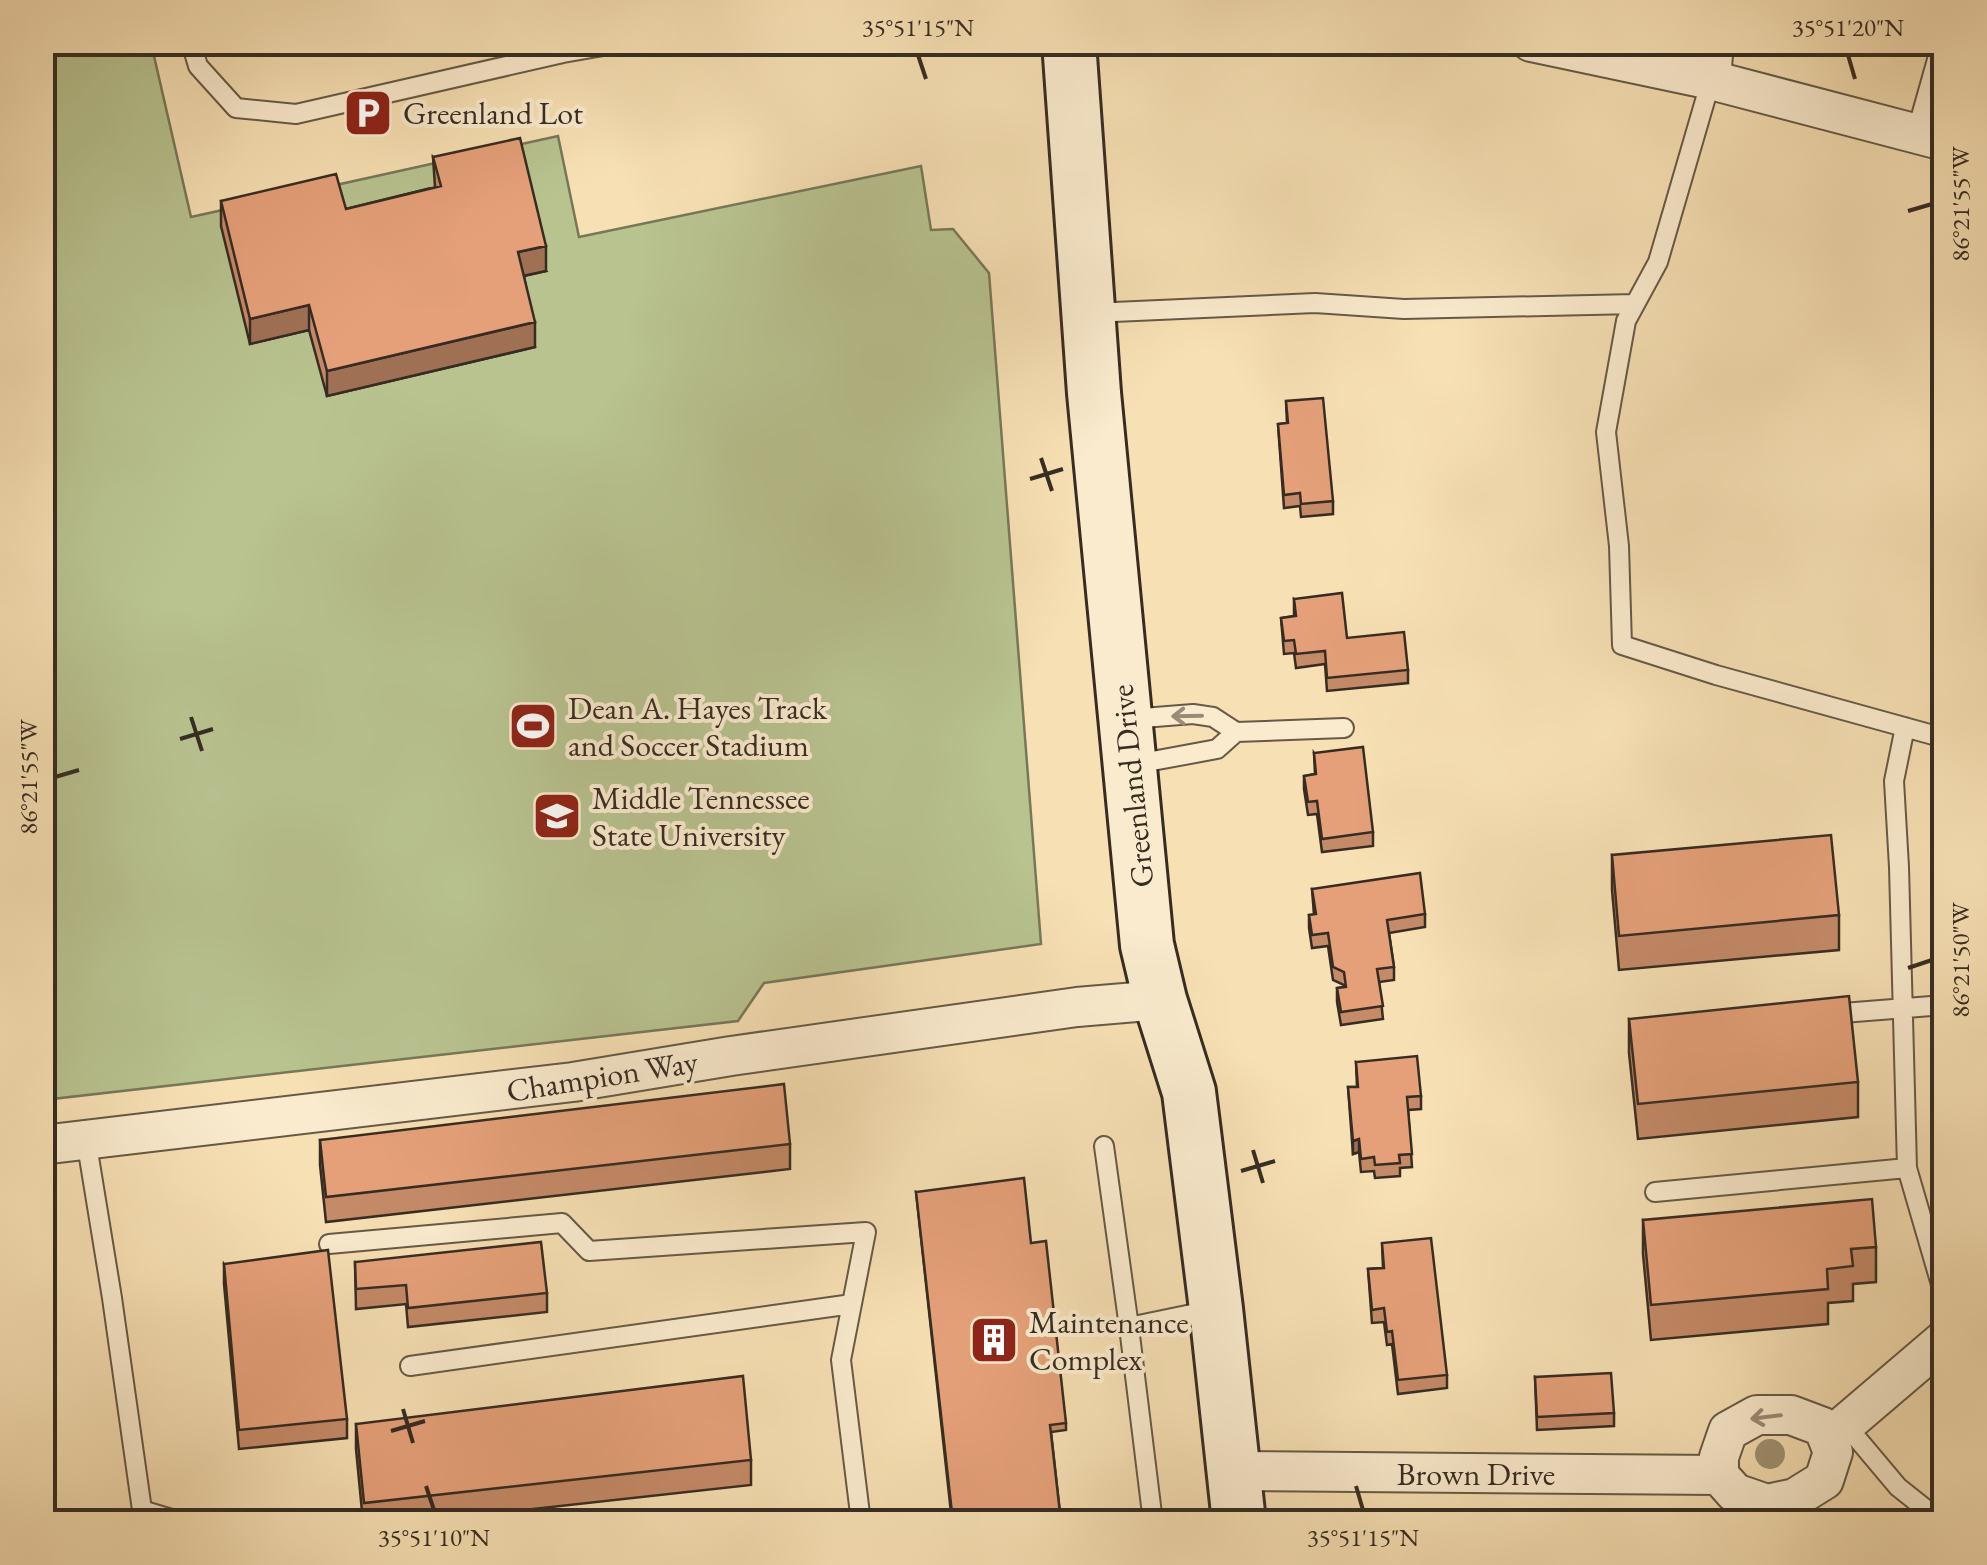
<svg xmlns="http://www.w3.org/2000/svg" width="1987" height="1565" font-family="'EB Garamond',serif">
  <style>
    .pitch { fill: #b8c390; stroke: #77785a; stroke-width: 2.5 }
    .lines { fill: none; stroke-linecap: round; stroke-linejoin: round }
    .lane-casing { stroke: #665947; stroke-width: 22 }
    .street-casing { stroke: #665947; stroke-width: 42 }
    .secondary-casing { stroke: #362c23; stroke-width: 58 }
    .lane { stroke: #faebce; stroke-width: 18 }
    .street { stroke: #faebce; stroke-width: 38 }
    .secondary { stroke: #faebce; stroke-width: 52 }
    .tree { fill: #9e9273 }
    .wall { fill: #c58a68; stroke: #362c23; stroke-width: 2.5 }
    .shaded-wall { fill: #a07055; stroke: #362c23; stroke-width: 2.5 }
    .building { fill: #e5a079; stroke: #362c23; stroke-width: 2.5 }
    .oneway { stroke: #988c78 }
    .ticks { fill: none; stroke: #362c23; stroke-width: 4 }
    .labels { text-anchor: middle; stroke-width: 8; stroke-linejoin: round; paint-order: stroke }
    .poi-label { font-size: 32px; fill: #362c23; stroke: #faebce; text-anchor: start }
    .street-label { font-size: 32px; fill: #362c23; stroke: #faebce }
    .neatline { fill: none; stroke: #362c23; stroke-width: 4 }
    .ticks-label { font-size: 25px; text-anchor: middle; fill: #362c23 }
  </style>
  <rect width="100%" height="100%" fill="#f7e0b4"/>
  <filter id="stains"><feTurbulence type="fractalNoise" baseFrequency=".002" numOctaves="4"/><feColorMatrix values="0 0 0 0 .2 0 0 0 0 .09 0 0 0 0 .02 0 0 0 .5 -.17"/></filter>
  <radialGradient id="worn" r=".72"><stop offset=".6" stop-color="#630" stop-opacity="0"/><stop offset="1" stop-color="#630" stop-opacity=".3"/></radialGradient>
  <path class="pitch" d="M42,43h109l40,174 367,-81 21,101 342,-71 10,64 22,-1 36,44 52,671 -277,39 -26,38 -695,79z"/>
  <g class="lines">
    <g class="lane-casing">
      <path id="lane" d="M191,42l7,24 38,42 60,6 267,-61 63,-11
        M1711,80l-53,182 -32,59 -20,111 13,114 3,99 94,30 228,63
        M1916,134l26,-92
        M1091,313l224,-10 89,6 231,-5
        M1130,719l63,-5 20,3 23,15 -19,17 -81,15
        M1905,727l-11,54 5,86 8,301 37,127
        M1236,732l108,-4
        M1830,1014l114,-9
        M86,1139l26,159 30,212 40,12
        M1104,1146l25,181
        M1655,1192l252,-24
        M329,1244l233,-21 27,28 277,-19 -25,128 20,162
        M410,1366l442,-62
        M1845,1424l53,63 44,35
        M1153,1522l-24,-195 82,-17"/>
    </g>
    <g class="street-casing">
      <path id="street" d="M1531,42l180,38 233,61
        M1711,80l3,-38
        M42,1145l531,-63 158,-26 346,-49 83,-7
        M1828,1439l116,-99
        M1233,1471l486,4 16,18 32,11 28,-6 29,-18 9,-28 -10,-25 -32,-12h-34l-29,16 -9,26v18"/>
    </g>
    <g class="secondary-casing">
      <path id="secondary" d="M1069,42l25,351 53,552 13,55 29,92 27,217 23,213"/>
    </g>
    <use href="#lane" class="lane"/>
    <use href="#street" class="street"/>
    <use href="#secondary" class="secondary"/>
  </g>
  <circle class="tree" cx="1770" cy="1454" r="15"/>
  <path class="wall" d="M433,157l113,114 -22,5 11,71 -208,49 -18,-66 -59,14 -29,-118v-25l125,8 89,-22z
    M1286,401l47,100v13l-32,3 -1,-11 -16,2 -6,-84 9,-1z
    M1294,599l53,39 61,32v13l-81,8 -2,-27 -29,4 -2,-15 -10,1 -3,-36 13,-2z
    M1314,753l59,79v14l-51,6 -5,-38 -9,1 -4,-26v-13l11,-2z
    M1612,855l227,60v35l-220,20 -7,-80z
    M1312,889l113,25v13l-36,6 5,34v13l-15,2 4,37 -42,6 -4,-23v-14l7,-1v-2l-11,-5 -5,-34 -16,2 -3,-20v-13h5z
    M1629,1019l229,63v35l-220,22 -9,-86z
    M1356,1062l65,34v13l-13,1 4,57 -12,1v8l-25,2 -1,-7 -13,1 -2,-20 -6,2 -5,-67h9z
    M320,1140l470,4v25l-464,53 -6,-57z
    M916,1192l115,51 35,180v7l-15,2 10,90h-109z
    M1643,1220l233,27v35l-23,2v17l-25,2v21l-177,16 -8,-86z
    M1382,1243l65,132v13l-49,6 -6,-50 -5,1 -3,-23 -12,1 -4,-54 15,-1z
    M355,1262l192,31v19l-139,15 -2,-23 -50,5z
    M224,1264l123,155v19l-108,11 -15,-165z
    M1535,1377l79,36v13l-77,4z
    M356,1424l395,36v25l-335,37h-53l-7,-73z"/>
  <path class="shaded-wall" d="M546,246v25l-28,6v-25z
    M309,305v25l-59,14v-25z
    M535,322v25l-208,49v-25z
    M1359,1139v13l-6,2v-13z"/>
  <path class="building" d="M520,138l26,108 -28,6 17,70 -208,49 -18,-66 -59,14 -29,-118 115,-27 10,35 95,-23 -8,-29z
    M1323,398l10,103 -32,3 -1,-11 -16,2 -6,-71 10,-1 -2,-22z
    M1342,593l5,45 57,-6 4,38 -81,8 -2,-27 -29,3 -2,-14 -10,1 -3,-23 15,-2 -2,-17z
    M1363,747l10,85 -51,7 -5,-38 -9,1 -4,-26 12,-2 -2,-21z
    M1831,835l8,80 -220,21 -7,-81z
    M1420,873l5,41 -38,6 7,47 -17,2 6,37 -42,6 -4,-24 9,-1 -2,-15 -11,-5 -5,-34 -16,2 -3,-20 7,-1 -4,-25z
    M1849,996l9,86 -220,22 -9,-85z
    M1417,1056l4,40 -14,1 5,57 -13,1 1,8 -25,2 -1,-8 -13,2 -2,-20 -6,2 -5,-54h10l-2,-25z
    M784,1084l6,60 -464,53 -6,-57z
    M1024,1178l7,65 15,-2 20,182 -16,2 11,97h-108l-37,-330z
    M1872,1199l4,48 -25,2 2,17 -26,3 1,20 -177,16 -8,-85z
    M1431,1238l16,137 -49,5 -6,-49 -5,1 -3,-24 -12,2 -4,-41 16,-1 -2,-25z
    M541,1242l6,51 -139,15 -2,-23 -50,4 -1,-27z
    M328,1250l19,169 -108,11 -15,-166z
    M1611,1373l3,40 -77,4 -2,-40z
    M743,1376l8,84 -387,43 -8,-79z"/>
  <defs><path id="oneway-shaft" d="M-6 0H5M1.5-3L5.5 0L1.5 3" fill="none" stroke-width="1.6" stroke-linecap="round" stroke-linejoin="round" transform="scale(2.5)"/></defs>
  <g class="oneway">
    <use href="#oneway-shaft" transform="translate(1187 716) rotate(179)"/>
    <use href="#oneway-shaft" transform="translate(1766 1417) rotate(173)"/>
  </g>
  <path class="ticks" d="M918,55l8,24M1848,55l7,24M1908,211l24,-7M1041,458l11,33M1030,479l33,-10M191,717l11,34M180,739l33,-10M55,777l24,-7M1908,968l24,-8M1253,1150l10,33M1241,1171l34,-10M403,1409l10,34M391,1431l34,-10M426,1486l8,24M1356,1486l7,24"/>
  <defs>
    <g id="parking-square" transform="scale(2.5)"><rect x="-9" y="-9" width="18" height="18" rx="4" fill="#8f2418" stroke="#faebce"/><path d="M-3.5-5.5H1a3.5 3.5 0 0 1 0 7H-1V5.5H-3.5ZM-1-3.4V-.6H.8a1.4 1.4 0 0 0 0-2.8Z" fill="#fff"/></g>
    <g id="stadium-square" transform="scale(2.5)"><rect x="-9" y="-9" width="18" height="18" rx="4" fill="#8f2418" stroke="#faebce"/><path d="M0-5a6.5 5 0 1 0 0 10a6.5 5 0 1 0 0-10ZM-3.5-1.8h7v3.6h-7Z" fill="#fff"/></g>
    <g id="university-square" transform="scale(2.5)"><rect x="-9" y="-9" width="18" height="18" rx="4" fill="#8f2418" stroke="#faebce"/><path d="M0-5L7-2L0 1L-7-2ZM-4 1L0 2.5L4 1V4Q0 6-4 4Z" fill="#fff"/></g>
    <g id="building-square" transform="scale(2.5)"><rect x="-9" y="-9" width="18" height="18" rx="4" fill="#8f2418" stroke="#faebce"/><path d="M-4-6H4V6H1V3H-1V6H-4ZM-2.5-4.3h1.7v1.8h-1.7ZM.8-4.3h1.7v1.8H.8ZM-2.5-1h1.7V.8h-1.7ZM.8-1h1.7V.8H.8Z" fill="#fff"/></g>
  </defs>
  <g fill-rule="evenodd">
    <use href="#parking-square" x="368" y="113"/>
    <use href="#stadium-square" x="533" y="726"/>
    <use href="#university-square" x="557" y="816"/>
    <use href="#building-square" x="994" y="1340"/>
  </g>
  <g class="labels">
    <g class="poi-label">
      <text x="403" y="124">Greenland Lot</text>
      <text x="568" y="719">Dean A. Hayes Track<tspan x="568" dy="37">and Soccer Stadium</tspan></text>
      <text x="592" y="809">Middle Tennessee<tspan x="592" dy="37">State University</tspan></text>
      <text x="1029" y="1333">Maintenance<tspan x="1029" dy="37">Complex</tspan></text>
    </g>
    <g class="street-label">
      <text transform="translate(1132 786) rotate(-96)" y="11">Greenland Drive</text>
      <text transform="translate(602 1076) rotate(-9)" y="11">Champion Way</text>
      <text x="1476" y="1485">Brown Drive</text>
    </g>
  </g>
  <rect width="1987" height="1565" fill="none" stroke="#f7e0b4" stroke-width="110"/>
  <rect x="55" y="55" width="1877" height="1455" class="neatline"/>
  <g class="ticks-label">
    <text x="918" y="36">35°51'15"N</text>
    <text x="1848" y="36">35°51'20"N</text>
    <text transform="translate(1960 204) rotate(-90)" y="9">86°21'55"W</text>
    <text transform="translate(28 777) rotate(-90)" y="9">86°21'55"W</text>
    <text transform="translate(1960 960) rotate(-90)" y="9">86°21'50"W</text>
    <text x="434" y="1546">35°51'10"N</text>
    <text x="1363" y="1546">35°51'15"N</text>
  </g>
  <rect width="100%" height="100%" filter="url(#stains)"/>
  <rect width="100%" height="100%" fill="url(#worn)"/>
</svg>
